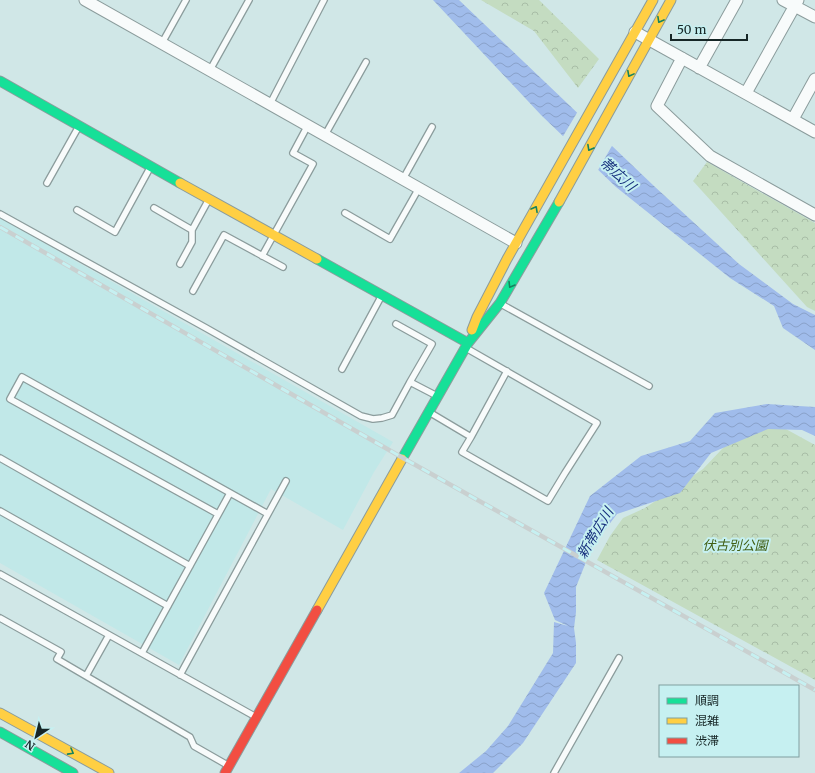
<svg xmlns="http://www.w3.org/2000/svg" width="815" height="773" font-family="Merriweather,'Noto Sans JP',serif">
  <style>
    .built { fill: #c1e8e8 }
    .forest { fill: url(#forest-crowns) }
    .water { fill: url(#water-waves) }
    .pier { fill: #d0e7e7 }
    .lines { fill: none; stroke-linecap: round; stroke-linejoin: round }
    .lane-casing { stroke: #8b9c9c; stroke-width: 8 }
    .street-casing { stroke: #8b9c9c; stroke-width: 13 }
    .fast-casing { stroke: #8b9c9c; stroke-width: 11 }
    .slow-casing { stroke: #8b9c9c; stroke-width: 11 }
    .jam-casing { stroke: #8b9c9c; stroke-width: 11 }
    .lane { stroke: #f8fbfb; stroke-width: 5.5 }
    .street { stroke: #f8fbfb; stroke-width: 11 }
    .fast { stroke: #16e098; stroke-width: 9 }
    .slow { stroke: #ffcf43; stroke-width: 9 }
    .jam { stroke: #f24e42; stroke-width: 9 }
    .rail-casing { stroke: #c9d0d0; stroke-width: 4.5 }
    .rail { stroke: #c6f0f1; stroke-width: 3; stroke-dasharray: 9; stroke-linecap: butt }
    .oneway { stroke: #16835f }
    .labels { text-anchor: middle; stroke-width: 4; stroke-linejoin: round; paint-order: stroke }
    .park-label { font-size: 13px; font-style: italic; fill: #415f14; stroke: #c6f0f1 }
    .water-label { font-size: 14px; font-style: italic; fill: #17307d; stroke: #c6f0f1 }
  </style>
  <defs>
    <pattern id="forest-crowns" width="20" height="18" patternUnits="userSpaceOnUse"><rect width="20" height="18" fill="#c4dcc1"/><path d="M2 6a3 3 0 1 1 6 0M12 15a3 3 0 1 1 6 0" fill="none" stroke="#a8bda6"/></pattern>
    <pattern id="water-waves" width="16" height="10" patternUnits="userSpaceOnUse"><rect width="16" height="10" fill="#a0bceb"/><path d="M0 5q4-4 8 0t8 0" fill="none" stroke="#89a1c9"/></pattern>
  </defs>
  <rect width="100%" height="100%" fill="#d0e7e7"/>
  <path class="built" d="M0,218l393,224 -19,30 -31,58 -72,-41 -92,176 -179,-102z"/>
  <path class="forest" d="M481,0h58l60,59 -21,29 -44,-57z
    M707,162l108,61v88l-8,-4 -114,-126z
    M750,426l34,2 31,17v235l-218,-120 13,-24 13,-18 22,-10 58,-39 19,-20 12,-11z"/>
  <path class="water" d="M433,0h26l195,186 85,78 54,40 22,11v35l-32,-22 -9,-22 -44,-28 -114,-91 -75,-72z
    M767,404l48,3v29l-13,-6 -34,-1 -57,24 -31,40 -63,21 -25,33 -16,40v25l-2,16 2,15v20l-53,80 -30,30h-34l27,-22 22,-25 45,-73 1,-31 14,4 -13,-6 -11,-27 46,-97 51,-40 49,-15 25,-28z"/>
  <path class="pier" d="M578,111l35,33 -16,28 -35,-34z"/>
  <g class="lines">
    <g class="lane-casing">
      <path id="lane" d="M162,43l24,-43
        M210,70l39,-70
        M270,104l54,-104
        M325,135l41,-73
        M403,179l29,-52
        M47,183l32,-57
        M154,208l38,22 17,-31
        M77,210l38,22 36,-66
        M345,213l45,26 29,-51
        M0,214l206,114 155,88 12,3 9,-1 10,-3 18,-33 27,14
        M262,256l51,-92 -20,-11 15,-28
        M180,264l12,-22v-12
        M193,291l31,-56 59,32
        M501,304l148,82
        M396,324l36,20 -22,38
        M466,348l131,75 -32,50 -17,28 -86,-49 9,-15
        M342,369l40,-74
        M429,412l42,25 36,-66
        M0,458l190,108
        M0,511l168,95
        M218,514l-208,-115 12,-22 246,137
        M0,574l256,143
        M0,618l61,34 -4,7 29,17
        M109,635l-23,41 104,61 4,9 35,20
        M142,653l88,-160
        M180,675l106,-194
        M554,773l65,-115"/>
    </g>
    <g class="street-casing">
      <path id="street" d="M85,0l431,243
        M783,0l32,17
        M635,32l180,100
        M682,58l-25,48 53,50 105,59
        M699,68l38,-68
        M746,93l52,-93
        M793,119l22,-40"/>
    </g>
    <g class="fast-casing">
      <path id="fast" d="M0,81l180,102
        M317,259l151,84
        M402,459l66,-116 32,-40 59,-101
        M0,732l73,41"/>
    </g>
    <g class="slow-casing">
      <path id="slow" d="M180,183l137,76
        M559,202l112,-202
        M472,330l5,-13 30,-58 146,-259
        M317,610l85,-151
        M0,713l109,60"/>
    </g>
    <g class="jam-casing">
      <path id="jam" d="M225,773l92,-163"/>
    </g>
    <use href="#lane" class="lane"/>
    <use href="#street" class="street"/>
    <use href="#fast" class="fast"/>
    <use href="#slow" class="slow"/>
    <use href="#jam" class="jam"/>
    <g class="rail-casing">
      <path id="rail" d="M0,227l403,231 412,232"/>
    </g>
    <use href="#rail" class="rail"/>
  </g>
  <defs><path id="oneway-chevron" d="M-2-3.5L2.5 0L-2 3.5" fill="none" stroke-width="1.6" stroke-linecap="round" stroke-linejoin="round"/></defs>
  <g class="oneway">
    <use href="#oneway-chevron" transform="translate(660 20) rotate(119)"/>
    <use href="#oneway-chevron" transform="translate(630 74) rotate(118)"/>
    <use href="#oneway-chevron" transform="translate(590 148) rotate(119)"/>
    <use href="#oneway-chevron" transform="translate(535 209) rotate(-61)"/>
    <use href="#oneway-chevron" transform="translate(511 285) rotate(121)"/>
    <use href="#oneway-chevron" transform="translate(71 752) rotate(29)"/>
  </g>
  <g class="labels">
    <g class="park-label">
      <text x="735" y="550">伏古別公園</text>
    </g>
    <g class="water-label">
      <text transform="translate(618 174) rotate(42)" y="5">帯広川</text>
      <text transform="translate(595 533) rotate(-59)" y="5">新帯広川</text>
    </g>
  </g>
  <rect x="659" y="685" width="140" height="72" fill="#c6f0f1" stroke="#809fa0"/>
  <rect x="667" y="698" width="20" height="6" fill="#16e098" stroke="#809fa0"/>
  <text x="695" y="705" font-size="12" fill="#162626">順調</text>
  <rect x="667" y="718" width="20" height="6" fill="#ffcf43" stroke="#809fa0"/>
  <text x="695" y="725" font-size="12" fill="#162626">混雑</text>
  <rect x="667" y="738" width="20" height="6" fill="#f24e42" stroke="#809fa0"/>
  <text x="695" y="745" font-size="12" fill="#162626">渋滞</text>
  <g transform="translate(36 737) rotate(215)" stroke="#c6f0f1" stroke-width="3" paint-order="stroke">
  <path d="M0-3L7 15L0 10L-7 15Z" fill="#162626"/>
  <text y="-6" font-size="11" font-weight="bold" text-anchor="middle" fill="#162626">N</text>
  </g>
  <path d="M671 34v6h76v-6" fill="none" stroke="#162626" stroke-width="2"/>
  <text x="677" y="34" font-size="12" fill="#162626" stroke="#c6f0f1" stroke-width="3" paint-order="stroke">50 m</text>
</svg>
